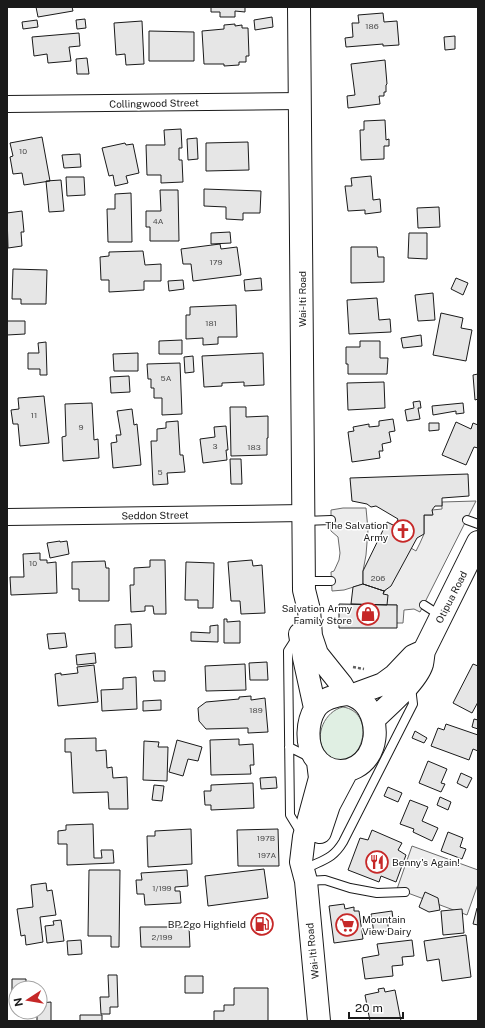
<svg xmlns="http://www.w3.org/2000/svg" width="485" height="1028" font-family="'Public Sans',sans-serif">
  <style>
    .green { fill: #e0efe3; stroke: #6a6a6a }
    .parking { fill: #ededed; stroke: #6a6a6a }
    .building { fill: #e6e6e6; stroke: #1a1a1a }
    .lines { fill: none; stroke-linecap: round; stroke-linejoin: round }
    .lane-casing { stroke: #1a1a1a; stroke-width: 10 }
    .street-casing { stroke: #1a1a1a; stroke-width: 18 }
    .secondary-casing { stroke: #1a1a1a; stroke-width: 24 }
    .path { stroke: #5f5f5f; stroke-width: 2.5; stroke-dasharray: 3 2; stroke-linecap: butt }
    .lane { stroke: #fff; stroke-width: 8 }
    .street { stroke: #fff; stroke-width: 16 }
    .secondary { stroke: #fff; stroke-width: 22 }
    .labels { text-anchor: middle; stroke-width: 3; stroke-linejoin: round; paint-order: stroke }
    .number-label { font-size: 8px; fill: #4d4d4d }
    .street-label { font-size: 10px; fill: #1a1a1a; stroke: #fff }
    .poi-label { font-size: 10px; fill: #1a1a1a; stroke: #fff; text-anchor: end }
  </style>
  <rect width="100%" height="100%" fill="#fff"/>
  <path class="green" d="M343,707c33,5 21,58 -6,53 -5,-1 -10,-5 -13,-9 -10,-16 1,-40 19,-44z"/>
  <path class="parking" d="M476,501l-56,111 -6,-3 -10,1 -1,13h-7l1,-18h-10l-4,-11 28,-46 5,3 4,-8 4,-9v-19h8v-5l10,-1v-7z
    M343,508h23l2,22 -2,25 -3,16v13l-19,6 -12,1 -1,-19 3,-1 5,-11 1,-7 -2,-16 -7,-6v-21z
    M412,846l66,24v14l-11,31 -70,-26z"/>
  <path class="building" d="M36,7h36l1,4 -35,6z
    M211,7h34v5l-10,-1v6h-15v-5h-9z
    M383,13l1,9 13,-1 2,24 -16,1v-2l-37,3 -1,-9 8,-1 -1,-14h7l-1,-8z
    M272,17l1,10 -18,3 -1,-10z
    M85,19l1,9 -9,1 -1,-9z
    M37,20l1,7 -15,2 -1,-7z
    M142,21l2,43 -18,1 -1,-11 -9,1 -2,-32z
    M235,24v2l7,-1v3h6l1,28h-3v6h-7v3l-15,1v-2h-20l-2,-33 22,-2v-4z
    M149,31l45,1v29h-45z
    M79,33l1,13 -11,1 2,14 -23,2 -1,-9 -13,2 -2,-19z
    M455,36v13l-10,1 -1,-13z
    M87,58l2,16h-12l-1,-15z
    M385,60l2,24 -1,1v7h-2v4h-5l1,8 -32,4 -1,-12 8,-1 -4,-31z
    M385,120l1,20 3,-1v7h-5v13l-23,1 -1,-30h4v-9z
    M181,129l1,19h-3v12h3l1,22 -22,1v-8h-14l-1,-30h19l-1,-15z
    M42,137l8,44 -26,4 -2,-12 -9,1 -3,-17 3,-1 -3,-13z
    M197,138l1,21 -10,1 -1,-21z
    M248,142l1,28 -43,1v-28z
    M125,143l1,2 7,-1 6,29 -13,3 2,7 -13,3 -2,-11 -4,1 -7,-28z
    M80,154l1,13 -17,1 -2,-13z
    M371,176l2,24 7,-1 1,13 -16,2v-4l-17,1 -3,-25h7l-1,-8z
    M66,177h18l1,18 -18,1z
    M61,180l3,31 -15,1 -3,-31z
    M204,189l57,2 -1,22h-17v7l-17,-1v-12l-22,-1z
    M160,190h18l1,51h-29v-14h-4v-16h15z
    M131,193l1,49h-24l-1,-33h8v-15z
    M439,207l1,20 -22,1 -1,-20z
    M22,211l2,21h-3l1,14 -14,2 -1,-35z
    M230,232l1,11 -20,1v-11z
    M409,233h18v26l-19,-1z
    M220,244l1,5 16,-2 4,28 -48,6 -2,-17h-8l-2,-15z
    M351,247h26l1,10h6v25l-33,1z
    M143,251l2,14 16,-1v17h-17v9l-35,2v-12h-8l-1,-23 9,-1v-4z
    M13,269l34,1 -1,34h-25v-5h-9z
    M261,278l1,12 -17,1 -1,-11z
    M456,278l12,5 -5,12 -12,-6z
    M183,280l1,9 -15,2 -1,-10z
    M433,293l2,27 -17,1 -3,-26z
    M377,298l2,22 11,-1 1,13 -42,2 -2,-34z
    M236,305l1,32h-19v7l-15,1v-7l-17,1v-24h4v-8z
    M441,313l22,5 -2,10 11,2 -6,31 -33,-6z
    M7,321h18v13l-18,1z
    M421,335l1,11 -19,2 -2,-10z
    M182,340v14h-23v-13z
    M360,341h20v17h8l-1,16h-39v-10h-2v-17h14z
    M46,342l1,33h-7v-6h-12v-16h11l-1,-10z
    M138,353v18h-24l-1,-17z
    M263,353l1,32 -20,1v-4l-22,1v3l-18,1 -2,-31z
    M193,356l1,16 -9,1 -1,-16z
    M180,363l2,51 -20,1v-17h-8v-10h-3v-9h-3l-1,-15z
    M478,374v25l-3,1 -2,-25z
    M129,376l1,16 -19,1 -1,-16z
    M384,382l1,26 -37,2 -1,-27z
    M44,396l5,47 -29,3 -2,-22h-5l-2,-14 8,-1 -1,-11z
    M420,401l1,7h-3l2,11 -13,2 -2,-11 9,-2 -1,-6z
    M92,403l2,37 4,-1 1,19 -36,3 -1,-24 4,-1 -1,-32z
    M463,403l1,10 -8,1v-3l-23,4 -1,-9z
    M230,407h16v10l22,-1v22h-1v17l-36,1z
    M132,409l2,16 3,-1 4,41 -28,3 -2,-25 6,-1 -1,-7h5l-4,-24z
    M393,419l2,12 -6,1 2,10 -9,2 1,7h-4l1,7 -28,4 -4,-30 6,-1 -1,-4 16,-3v3l10,-1v-5z
    M178,421l2,34h3l2,17 -18,1 1,11 -15,1 -2,-44h6v-12l9,-1v-6z
    M456,422l15,7 2,-6 5,2v23l-4,-1 -8,18 -24,-10z
    M429,423h10v7l-10,1z
    M226,426l2,24h-2l1,10 -24,3 -3,-24 15,-2 -1,-10z
    M230,459h11l1,25h-11z
    M468,474l1,22 -27,2v8h-7l-3,4 1,5h-9v19l-7,4 -26,48 -7,5 -21,-7v-13l24,-49 8,4 3,-7 -22,-13 -5,1 -4,-3 -15,-3 -2,-23z
    M60,541v1l7,-1 2,13 -19,4 -3,-15z
    M40,553v7h7v3l9,-1 1,31 -46,2 -1,-18h14l-1,-23z
    M150,560h15l1,54h-12l-1,-8h-8v5l-14,1 -1,-27h4v-17l16,-1z
    M252,560l1,6 9,-1 3,48 -24,1 -1,-13h-9l-3,-39z
    M105,561l1,7h3v33h-30v-12h-7v-27z
    M186,562l28,1 -1,45h-15v-8h-13z
    M363,584l21,7 -1,3 5,1 -1,10 -36,-1 2,-17z
    M339,604l58,1v23h-58z
    M224,619h3v3l13,-1v22h-16z
    M131,624l1,23 -17,1v-23z
    M218,625v17l-27,-1v-9l19,1v-7z
    M65,633l2,14 -18,2 -2,-15z
    M95,653l1,10 -19,2 -1,-10z
    M267,662l1,18h-18l-1,-17z
    M245,664l1,26 -40,1 -1,-25z
    M473,664l5,2v36l-6,11 -19,-10z
    M94,665l4,37 -40,4 -3,-32 6,-1v2l17,-2 -1,-6z
    M153,671h12v10h-11z
    M136,677l1,32 -35,2 -1,-21 22,-1v-11z
    M251,696v4l14,-2 3,34 -20,1v-5l-42,1 -7,-8 -1,-13 8,-6 33,-3v-2z
    M161,700v10l-18,1v-10z
    M474,719l4,1v9l-6,-2z
    M446,724l32,11v16l-5,-2 -4,11 -38,-14 7,-18 6,2z
    M415,731l12,7 -3,5 -12,-5z
    M96,738v13l10,-1 1,18 5,-1 1,11 14,-1 1,32h-19l-1,-17 -35,1 -2,-41h-6v-13z
    M239,739v6l14,-1 1,21h-4l1,9 -40,1 -1,-35z
    M177,740l25,7 -4,14 -10,-2 -5,17 -14,-4z
    M144,741l15,1 -1,5h10l-1,34 -24,-1z
    M428,761l19,8 -6,14 4,1 -4,8 -22,-9z
    M461,773l11,5 -5,10 -10,-5z
    M276,777l1,11 -16,1 -1,-11z
    M253,783l1,25 -43,2v-5h-6l-1,-14h7v-6z
    M154,785l10,1 -2,15 -10,-1z
    M388,787l14,6 -4,9 -14,-6z
    M440,797l11,5 -3,8 -11,-5z
    M410,800l18,7 -6,14 16,7 -6,13 -19,-9 1,-3 -14,-5z
    M93,824l1,34h8l-1,-8h12l1,13 -47,2v-21h-9v-13l8,-1v-5z
    M191,829l1,35 -44,3 -1,-31h8v-5z
    M278,829l1,37h-41l-1,-36z
    M372,830l30,13 -4,7 8,5 -10,27 -15,-6 -2,6 -31,-12 12,-32 8,2z
    M448,832l15,6 -3,9 6,2 -4,10 -21,-8z
    M264,869l4,29 -60,8 -3,-30z
    M89,870h31l-1,77h-8v-11h-23z
    M187,870l1,16 -13,1v4h5l1,12 -36,2 -1,-11h-7l-1,-14h6l-1,-7z
    M46,883l1,8 5,-1 4,25 -16,2 3,25 -17,3 -1,-10 -4,1 -4,-27 16,-2 -2,-22z
    M425,892l13,6 2,12 -11,2 -10,-5z
    M344,904l1,5 9,-2v4h5l4,28 -29,4 -5,-37z
    M477,908l1,1v16l-5,-1z
    M462,909l2,24 -21,2 -2,-24z
    M392,911l1,8 -6,1 2,11 -15,2 -3,-19z
    M61,920l3,21 -17,2 -2,-17 9,-1 -1,-4z
    M140,927h49l1,20h-49z
    M466,935l5,42 -29,4 -3,-22 -12,2 -3,-20z
    M81,940l1,14 -14,1 -1,-14z
    M412,940l2,16 -12,1 1,8 -11,1 1,10 -28,3 -3,-21 17,-3 -2,-11z
    M108,975h9l1,32h-8v7h-9l-1,-17h9z
    M185,976h18v17h-18z
    M12,979h14v9h-10v3h-4z
    M234,988h34v33h-54v-10h10v-6h10z
    M384,988l1,4 10,-2 6,31h-31l-5,-26 14,-3 -1,-3z
    M51,1002v19h-14v-9h3v-9z
    M80,1015h22v6h-22z"/>
  <g class="lines">
    <g class="lane-casing">
      <path id="lane" d="M467,520l11,4
        M304,521l27,-1
        M304,581h27
        M424,605l17,11
        M297,637l-9,14 2,164 11,18
        M289,747l20,10
        M311,866c15,-7 23,-9 32,-24l70,-138 -2,-17
        M307,881l18,-1 25,8 27,5 28,-1"/>
    </g>
    <g class="street-casing">
      <path id="street" d="M7,104l293,-3
        M7,517l296,-4"/>
    </g>
    <g class="secondary-casing">
      <path id="secondary" d="M299,7l5,583 5,20 2,26 6,18 24,30 6,10
        M300,634l4,24 11,50
        M347,694c27,5 35,41 21,62 -14,20 -41,20 -54,0 -8,-13 -7,-34 1,-47 6,-10 21,-14 32,-15z
        M353,695l30,-11 11,-8 19,-20 11,-5
        M374,719c13,-12 43,-38 48,-55 1,-4 1,-9 2,-13l54,-109
        M318,762l2,16 -16,59 -3,25 5,19 13,140
        M320,832l9,-27 18,-34"/>
    </g>
    <path class="path" d="M353,667l11,2"/>
    <use href="#lane" class="lane"/>
    <use href="#street" class="street"/>
    <use href="#secondary" class="secondary"/>
  </g>
  <defs>
    <g id="church-ring" transform="scale(1.15)"><circle r="9.5" fill="#fff" stroke="#c62828" stroke-width="1.5"/><path d="M-1.2-6h2.4v3.5h3.3v2.4h-3.3V6h-2.4V-.1h-3.3v-2.4h3.3Z" fill="#c62828"/></g>
    <g id="shop-ring" transform="scale(1.15)"><circle r="9.5" fill="#fff" stroke="#c62828" stroke-width="1.5"/><path d="M-5-2.5h2.3a2.7 3.5 0 0 1 5.4 0H5L5.5 6h-11ZM-1.5-2.5h3a1.5 2.3 0 0 0-3 0Z" fill="#c62828"/></g>
    <g id="restaurant-ring" transform="scale(1.15)"><circle r="9.5" fill="#fff" stroke="#c62828" stroke-width="1.5"/><path d="M-5-6h1v4h1v-4h1v4h1v-4h1v5L-1.5 .5V6h-2V.5L-5-1ZM5-6V6H3V1.5H1.5Q1.5-4 5-6Z" fill="#c62828"/></g>
    <g id="fuel-ring" transform="scale(1.15)"><circle r="9.5" fill="#fff" stroke="#c62828" stroke-width="1.5"/><path d="M-5.5-6h7V0h2V4h1.3V-2.5L3-4.5l.8-.8L6-3V5H2.5V1h-1V6h-7ZM-4.2-4.7v3.2H.2V-4.7Z" fill="#c62828"/></g>
    <g id="supermarket-ring" transform="scale(1.15)"><circle r="9.5" fill="#fff" stroke="#c62828" stroke-width="1.5"/><path d="M-6-5.5h2.5l.6 2H6L4.5 2H-2.5L-4.4-4H-6ZM-1.5 3.2a1.3 1.3 0 1 0 .1 0ZM3 3.2a1.3 1.3 0 1 0 .1 0Z" fill="#c62828"/></g>
  </defs>
  <g fill-rule="evenodd">
    <use href="#church-ring" x="403" y="531"/>
    <use href="#shop-ring" x="368" y="614"/>
    <use href="#restaurant-ring" x="377" y="862"/>
    <use href="#fuel-ring" x="262" y="924"/>
    <use href="#supermarket-ring" x="347" y="925"/>
  </g>
  <g class="labels">
    <g class="number-label">
      <text x="372" y="29">186</text>
      <text x="23" y="154">10</text>
      <text x="158" y="224">4A</text>
      <text x="216" y="265">179</text>
      <text x="211" y="326">181</text>
      <text x="166" y="381">5A</text>
      <text x="34" y="418">11</text>
      <text x="81" y="430">9</text>
      <text x="215" y="449">3</text>
      <text x="254" y="450">183</text>
      <text x="160" y="475">5</text>
      <text x="33" y="566">10</text>
      <text x="378" y="581">206</text>
      <text x="256" y="713">189</text>
      <text x="266" y="841">197B</text>
      <text x="267" y="858">197A</text>
      <text x="162" y="891">1/199</text>
      <text x="162" y="940">2/199</text>
    </g>
    <g class="street-label">
      <text transform="translate(154 103) rotate(-1)" y="4">Collingwood Street</text>
      <text transform="translate(302 299) rotate(-90)" y="4">Wai-Iti Road</text>
      <text transform="translate(155 515) rotate(-1)" y="4">Seddon Street</text>
      <text transform="translate(451 597) rotate(-63)" y="4">Otipua Road</text>
      <text transform="translate(312 951) rotate(-96)" y="4">Wai-Iti Road</text>
    </g>
    <g class="poi-label">
      <text x="388" y="529">The Salvation<tspan x="388" dy="12">Army</tspan></text>
      <text x="352" y="612">Salvation Army<tspan x="352" dy="12">Family Store</tspan></text>
      <text x="392" y="866" text-anchor="start">Benny's Again!</text>
      <text x="362" y="923" text-anchor="start">Mountain<tspan x="362" dy="12">View Dairy</tspan></text>
      <text x="246" y="928">BP 2go Highfield</text>
    </g>
  </g>
  <rect width="485" height="1028" fill="none" stroke="#1a1a1a" stroke-width="16"/>
  <g transform="translate(28 1000) rotate(258)"><circle r="19" fill="#ffffff" stroke="#a3a3a3"/>
  <path d="M0-3L7 15L0 10L-7 15Z" fill="#c62828"/>
  <text y="-6" font-size="11" font-weight="bold" text-anchor="middle" fill="#1a1a1a">N</text>
  </g>
  <path d="M349 1012v6h54v-6" fill="none" stroke="#1a1a1a" stroke-width="2"/>
  <text x="355" y="1012" font-size="12" fill="#1a1a1a" stroke="#ffffff" stroke-width="3" paint-order="stroke">20 m</text>
</svg>
